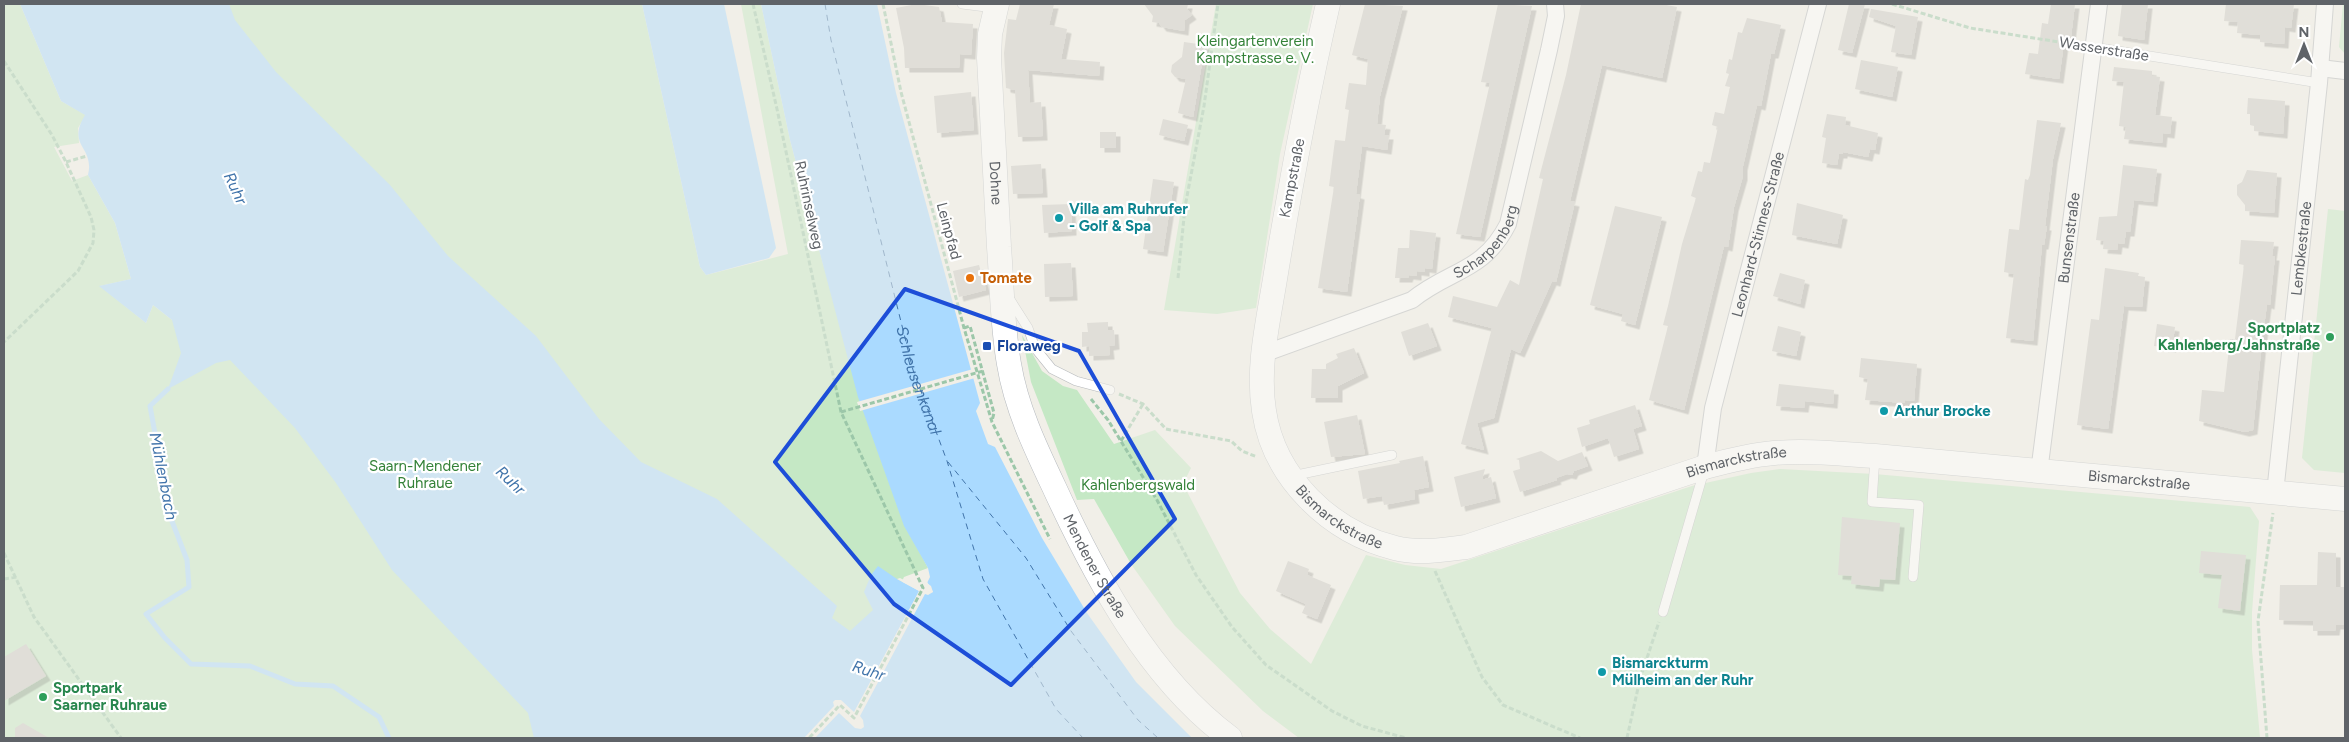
<svg xmlns="http://www.w3.org/2000/svg" width="2349" height="742" font-family="Figtree,sans-serif">
  <style>
    .green { fill: #c5e8c5 }
    .water { fill: #aadaff }
    .pier { fill: #f1efe8 }
    .lines { fill: none; stroke-linecap: round; stroke-linejoin: round }
    .stream { stroke: #aadaff; stroke-width: 5 }
    .ferry { stroke: #4174aa; stroke-width: 1; stroke-dasharray: 6 5; stroke-linecap: butt }
    .building { fill: #cccac5; filter: url(#shadow) }
    .lane-casing { stroke: #b5b8bc; stroke-width: 10 }
    .street-casing { stroke: #b5b8bc; stroke-width: 18 }
    .secondary-casing { stroke: #b6babf; stroke-width: 25 }
    .path { stroke: #9cc7a9; stroke-width: 3; stroke-dasharray: 5 2.5; stroke-linecap: butt }
    .lane { stroke: #fff; stroke-width: 9 }
    .street { stroke: #fff; stroke-width: 16 }
    .secondary { stroke: #fff; stroke-width: 24 }
    .path-bridge { stroke: #9cc7a9; stroke-width: 3; stroke-dasharray: 5 2.5; stroke-linecap: butt }
    .marked { fill: none; stroke: #1d4ed8; stroke-width: 4; stroke-linejoin: round }
    .culture-dot { fill: #0f9aa8; stroke: #fff; stroke-width: 2 }
    .food-dot { fill: #e8710a; stroke: #fff; stroke-width: 2 }
    .leisure-dot { fill: #2e9e5b; stroke: #fff; stroke-width: 2 }
    .transit-dot { fill: #1a4fb4; stroke: #fff; stroke-width: 2 }
    .labels { text-anchor: middle; stroke-width: 4.5; stroke-linejoin: round; paint-order: stroke }
    .park-label { font-size: 15px; fill: #348238; stroke: #fff }
    .street-label { font-size: 15px; fill: #5f6368; stroke: #fff }
    .culture-label { font-size: 15px; font-weight: bold; fill: #0d838f; stroke: #fff; text-anchor: start }
    .food-label { font-size: 15px; font-weight: bold; fill: #c56008; stroke: #fff; text-anchor: start }
    .leisure-label { font-size: 15px; font-weight: bold; fill: #27864d; stroke: #fff; text-anchor: end }
    .transit-label { font-size: 15px; font-weight: bold; fill: #164399; stroke: #fff; text-anchor: start }
    .water-label { font-size: 16px; font-style: italic; fill: #4174aa; stroke: #fff }
  </style>
  <defs>
    <filter id="shadow"><feDropShadow dx="4.5" dy="4.5" stdDeviation="0" flood-color="#0004"/></filter>
  </defs>
  <rect width="100%" height="100%" fill="#f1efe8"/>
  <path class="green" d="M4,4h16l41,97 25,14 -8,13 1,15 -25,4 18,34 16,-6 27,48 16,56 -31,7 46,37 7,-18 19,15 -52,-316h522l58,263 6,8 82,-21 -47,-250h20l29,136 33,124 95,285 10,19 -24,9 -52,114 35,47h-883z
    M1216,4h97l-33,150 -24,154 -39,6 -53,-4z
    M2343,4h2v50l-6,-7z
    M2328,209l17,2v262l-31,-3 -12,-12z
    M1022,335l20,36 21,15 14,4 37,54 41,-14 36,38 -8,16 57,109 30,36 41,35 55,-109 39,10 36,4 251,-83 59,-13 29,-4 94,5 376,33 9,14 -7,91v38l8,88h-961l-36,-27 -88,-85 -44,-62 -37,-65 -17,1 -46,-118z"/>
  <path class="water" d="M20,4h209l6,16 41,52 114,113 58,71 88,80 63,83 42,43 76,37 120,107 -5,12 18,13 23,-21 -9,-18 7,-17 7,-9 19,13 28,15 8,-2 -2,-6 -4,-3 3,-6 -2,-9 -24,-42 -46,-129 -68,-257 -29,-136h116l19,89 84,310 -4,8 12,33 7,3 47,91 45,75 49,69 56,56h-658l-6,-25 -136,-143 -56,-87 -41,-55 -65,-68 -14,3 -48,26 13,-36 -9,-33 -19,-15 -7,18 -47,-37 32,-7 -16,-56 -27,-48c7,-29 -22,-28 -3,-60l-24,-14z
    M642,4h82l52,244 -7,10 -63,17 -6,-8z"/>
  <path class="pier" d="M973,369l2,9 -115,33 -3,-9z
    M900,578l28,14 2,-3 -5,-5 1,-4 7,12 -5,3 -3,-1 -65,122 3,4 1,7 -3,2 -6,-1 -16,-15 -24,25h-11l30,-32 -1,-4 2,-2h6l13,12 65,-121 -22,-12z"/>
  <g class="lines">
    <path class="stream" d="M168,389l-18,17 20,110 17,44 2,27 -43,27 19,24 26,26 59,2 45,18 38,2 46,31 10,21"/>
    <g class="ferry">
      <path id="s1" d="M825,4l6,36 82,330 34,91 36,118 73,130 27,29"/>
      <path d="M948,462l78,96 45,73 67,89 20,18"/>
    </g>
  </g>
  <path class="building" d="M917,4l22,3 3,15 31,2 -2,31 -11,-1 -1,14h-54l-1,-20 -8,-40z
    M1020,4h34l-5,21 18,4 -6,30 39,3 -1,14 -71,-6 2,33 11,-1 2,34 -25,1 -3,-47 -9,-2 -2,-35 4,-34 8,1z
    M1144,4h44l-1,5 5,6 -7,5 -1,11 -22,-4 -3,-4 -7,-1 1,-6z
    M1365,4l38,2 -23,90 -3,28 9,1 -2,10h5l-2,15 -25,-4 -6,48 4,1 -13,97 -29,-4 16,-101 -5,-1 6,-46 10,1 4,-31 -4,-1 4,-26 17,2 2,-26 -16,-4z
    M1498,4l34,2 -52,231 -24,-3 34,-151 -9,-1z
    M1581,4h80l16,3 -15,71 -60,-13 -32,136 5,1 -19,80 -4,-1 -32,72 -9,-4 -17,69 -17,5 7,27 -23,-6 31,-116 -44,-11 5,-21 44,11 13,-27 9,5 24,-106 -4,-1 27,-103z
    M1849,4h16l-13,49 -14,-3z
    M2051,4h24l-4,33 -6,-1 -6,43 -34,-5 4,-21 9,1 4,-31 6,1z
    M2122,4h26l-4,36 -26,-4z
    M2226,4h68l-3,24 -6,-1 -1,17 -24,-2v-7l-23,-2 1,-11 -14,-1z
    M1871,9l47,8 -7,38 -20,-3 5,-26 -27,-9z
    M1747,18l34,7 -7,29h-3l-10,52 -4,-1 -14,61v10l-9,31 -6,40 -4,-1 -40,164 -35,-10 19,-74 -5,-1 5,-19 14,-62 14,-46 -5,-2 7,-25 4,1 2,-10 6,1 8,-36 -6,-2 3,-13 9,2 6,-27 -5,-1 4,-12 -3,-1 3,-14 3,1 6,-28 4,1z
    M1184,42l21,3 -12,72 -15,-4 8,-34 -11,-2 -4,-5 1,-7 10,-8z
    M1861,60l37,7 -6,30 -37,-8z
    M2114,67l38,4v5l8,1 -5,38 17,2 -2,17 -7,-1 -1,10 -38,-4 2,-12 -7,-1 5,-44 -12,-1z
    M971,92l3,38 -37,3 -3,-37z
    M2248,98l37,3 -2,33 -29,-3v-5l-4,-1v-11h-3z
    M1827,114l19,3 -1,8 33,8 -3,17 -5,-1 -2,8 -25,-5v2h-4l-2,11 -15,-2 4,-25 -4,-1z
    M1163,119l25,6 -4,16 -25,-6z
    M2037,120l24,3 -8,36 -8,67h2l-3,19h-2l-9,96 -27,-3 8,-64 -10,-2 5,-43 10,1 6,-51 3,1 2,-5z
    M1100,132h16v16h-16z
    M1041,164l2,29 -30,1 -2,-28z
    M2123,165l34,4 -4,33 -19,-2 -4,32h-4l-2,12 -6,-1 -1,7 -14,-1 1,-8 -8,-1 3,-23 18,-1z
    M2247,170l30,3 -3,40 -29,-2v-6l-8,-10v-10l5,-3z
    M1153,179l21,3 -11,70 -20,-3z
    M1797,203l46,12 -6,29 -45,-9z
    M1071,204l1,27 -28,2 -2,-28z
    M1615,206l47,11 -27,108 -14,-4 2,-7 -33,-9z
    M1410,230l26,3 -4,36 -7,-1v4l-8,-1v5l-8,-1 -1,3h-13l3,-30h11z
    M2241,240l33,2 -2,14h3l-5,49 -3,-1 -5,38 -9,88 -8,2 -46,-11 3,-31 22,2 6,-53h5l6,-49 3,-25 -5,-1z
    M1071,263l2,33 -28,1 -1,-33z
    M979,265l7,25 -27,7 -6,-26z
    M2105,268l34,5 -1,3 7,1 -3,30 -18,-1 -16,123 -31,-4 14,-106 8,1z
    M1780,273l25,7 -5,24 -27,-8z
    M1108,322v8h6l1,15 -6,1 1,9 -21,1v-10l-7,1v-15h6l-1,-9z
    M1428,323l9,23 -28,10 -8,-24z
    M2157,324l18,3 -3,21 -18,-2z
    M1778,326l23,6 -5,24 -24,-5z
    M1354,348l10,25 -26,13v12h-27l1,-29h14v-5l12,-6 -2,-4z
    M1861,358l56,6 -3,37 -9,-1v3l-40,-3 3,-21 -9,-2z
    M1779,384l55,6 -1,14 -28,-3 -1,7 -28,-2z
    M1635,405l7,21 -9,3 6,20 -25,8 -6,-19 -26,9 -5,-19 13,-4 -1,-4z
    M1357,415l8,39 -34,3 -7,-35z
    M1541,451l17,10 24,-9 6,14 -14,5 -2,4 -5,-1 -11,4 1,2 -37,12 -7,-21 7,-2 -1,-9 -3,-1z
    M1423,456l6,31 -15,3 1,9 -31,6 -2,-9 -19,3 -5,-28 42,-8 -1,-2z
    M1485,469l-3,11 9,-3 5,21 -35,9 -7,-30z
    M1842,517l58,6 -5,57 -15,-1 -1,8 -28,-3 1,-8 -14,-1z
    M2201,551l45,4 -6,56 -22,-3 4,-33 -23,-2z
    M2318,552l18,1v34h9v38h-9l-1,6h-22v-10l-34,-1 1,-35h37z
    M1288,561l21,8 -2,6 24,10 -14,34 -15,-6 4,-9 -30,-13z
    M26,644l20,32 -42,25v-44z
    M23,723l26,15h-34v-10z"/>
  <g class="lines">
    <g class="lane-casing">
      <path id="lane" d="M962,4l32,4
        M2093,47l226,36
        M1009,298l19,30 7,20 17,21 24,12 34,9
        M1875,457l-3,45 47,3 -6,72
        M1292,476l100,-21
        M1663,612l41,-141"/>
    </g>
    <g class="street-casing">
      <g id="street">
        <path d="M2320,68l25,3"/>
        <path id="s2" d="M1263,354l149,-54c38,-31 71,-27 96,-76l41,-174 7,-34 -1,-12"/>
        <path id="s3" d="M1705,467l8,-59 105,-404"/>
        <path id="s4" d="M2039,472l60,-468"/>
        <path id="s5" d="M2275,493l44,-410 6,-79"/>
      </g>
    </g>
    <g class="secondary-casing">
      <g id="secondary">
        <path id="s6" d="M997,4l-7,30 -1,24c3,63 7,126 10,189 3,38 3,78 10,117 7,43 26,83 45,123 42,91 95,191 176,251"/>
        <path id="s7" d="M1328,4c-21,91 -38,183 -53,275 -7,43 -18,88 -11,132 10,67 66,121 131,137 23,6 48,2 71,-1l239,-80c22,-6 45,-12 69,-14 33,-3 67,1 101,3l470,43"/>
      </g>
    </g>
    <path class="path" d="M753,4l24,105 64,303 82,176 -69,130 -14,-13 -31,33
      M883,4l18,88 63,236 28,94 58,117
      M1892,4l78,24 108,17
      M4,61l48,74 14,27 25,55 3,13 -1,13 -15,28 -74,71
      M66,162l21,-6
      M1178,278l7,-71 19,-101 14,-102
      M964,328l6,-2 24,87 -2,8
      M1119,394l24,10 23,25 65,12 11,10 15,6
      M1091,399l17,21 49,80 39,75 36,52 34,38 66,46 30,15 44,12
      M1121,441l22,-37
      M4,553l30,64 87,121
      M1435,571l47,106 21,28 77,33
      M4,579l13,-2
      M1627,738l13,-59 19,-57
      M2267,738l-9,-117 15,-108"/>
    <use href="#lane" class="lane"/>
    <use href="#street" class="street"/>
    <use href="#secondary" class="secondary"/>
    <path class="path-bridge" d="M841,412l142,-41"/>
  </g>
  <path d="M0 0H2349V742H0ZM905,289l174,62 96,168 -164,166 -117,-81 -119,-142z" fill="#f1efe8" fill-opacity=".55" fill-rule="evenodd"/>
  <path class="marked" d="M905,289l174,62 96,168 -164,166 -117,-81 -119,-142z"/>
  <g class="culture-dot">
    <circle cx="1059" cy="218" r="5"/>
    <circle cx="1884" cy="411" r="5"/>
    <circle cx="1602" cy="672" r="5"/>
  </g>
  <circle class="food-dot" cx="970" cy="278" r="5"/>
  <g class="leisure-dot">
    <circle cx="2330" cy="337" r="5"/>
    <circle cx="43" cy="697" r="5"/>
  </g>
  <rect class="transit-dot" x="982" y="341" width="10" height="10" rx="2.5"/>
  <g class="labels">
    <g class="park-label">
      <text x="1255" y="46">Kleingartenverein<tspan x="1255" dy="17">Kampstrasse e. V.</tspan></text>
      <text x="425" y="471">Saarn-Mendener<tspan x="425" dy="17">Ruhraue</tspan></text>
      <text x="1138" y="490">Kahlenbergswald</text>
    </g>
    <g class="street-label">
      <text transform="translate(2104 49) rotate(9)" y="5">Wasserstraße</text>
      <text transform="translate(1292 178) rotate(-79)" y="5">Kampstraße</text>
      <text dy="5" stroke="none"><textPath href="#s6" startOffset="180">Dohne</textPath></text>
      <text transform="translate(809 205) rotate(78)" y="5">Ruhrinselweg</text>
      <text transform="translate(949 231) rotate(75)" y="5">Leinpfad</text>
      <text dy="5" stroke="none"><textPath href="#s3" startOffset="239">Leonhard-Stinnes-Straße</textPath></text>
      <text dy="5" stroke="none"><textPath href="#s4" startOffset="236">Bunsenstraße</textPath></text>
      <text dy="5" stroke="none"><textPath href="#s2" startOffset="255">Scharpenberg</textPath></text>
      <text dy="5" stroke="none"><textPath href="#s5" startOffset="246">Lembkestraße</textPath></text>
      <text dy="5" stroke="none"><textPath href="#s7" startOffset="969">Bismarckstraße</textPath></text>
      <text dy="5" stroke="none"><textPath href="#s7" startOffset="1374">Bismarckstraße</textPath></text>
      <text dy="5" stroke="none"><textPath href="#s7" startOffset="549">Bismarckstraße</textPath></text>
      <text dy="5" stroke="none"><textPath href="#s6" startOffset="582">Mendener Straße</textPath></text>
    </g>
    <g class="culture-label">
      <text x="1069" y="214">Villa am Ruhrufer<tspan x="1069" dy="17">- Golf &amp; Spa</tspan></text>
      <text x="1894" y="416">Arthur Brocke</text>
      <text x="1612" y="668">Bismarckturm<tspan x="1612" dy="17">Mülheim an der Ruhr</tspan></text>
    </g>
    <g class="food-label">
      <text x="980" y="283">Tomate</text>
    </g>
    <g class="leisure-label">
      <text x="2320" y="333">Sportplatz<tspan x="2320" dy="17">Kahlenberg/Jahnstraße</tspan></text>
      <text x="53" y="693" text-anchor="start">Sportpark<tspan x="53" dy="17">Saarner Ruhraue</tspan></text>
    </g>
    <g class="transit-label">
      <text x="997" y="351">Floraweg</text>
    </g>
    <g class="water-label">
      <text transform="translate(236 188) rotate(65)" y="6">Ruhr</text>
      <text dy="6" stroke="none"><textPath href="#s1" startOffset="388">Schleusenkanal</textPath></text>
      <text transform="translate(164 476) rotate(79)" y="6">Mühlenbach</text>
      <text transform="translate(511 480) rotate(44)" y="6">Ruhr</text>
      <text transform="translate(869 670) rotate(18)" y="6">Ruhr</text>
    </g>
  </g>
  <rect width="2349" height="742" fill="none" stroke="#5f6368" stroke-width="10"/>
  <g transform="translate(2304 45)" stroke="#ffffff" stroke-width="4" paint-order="stroke">
  <path d="M0-4L9 19L0 12L-9 19Z" fill="#5f6368"/>
  <text y="-8" font-size="14" font-weight="bold" text-anchor="middle" fill="#5f6368">N</text>
  </g>
</svg>
